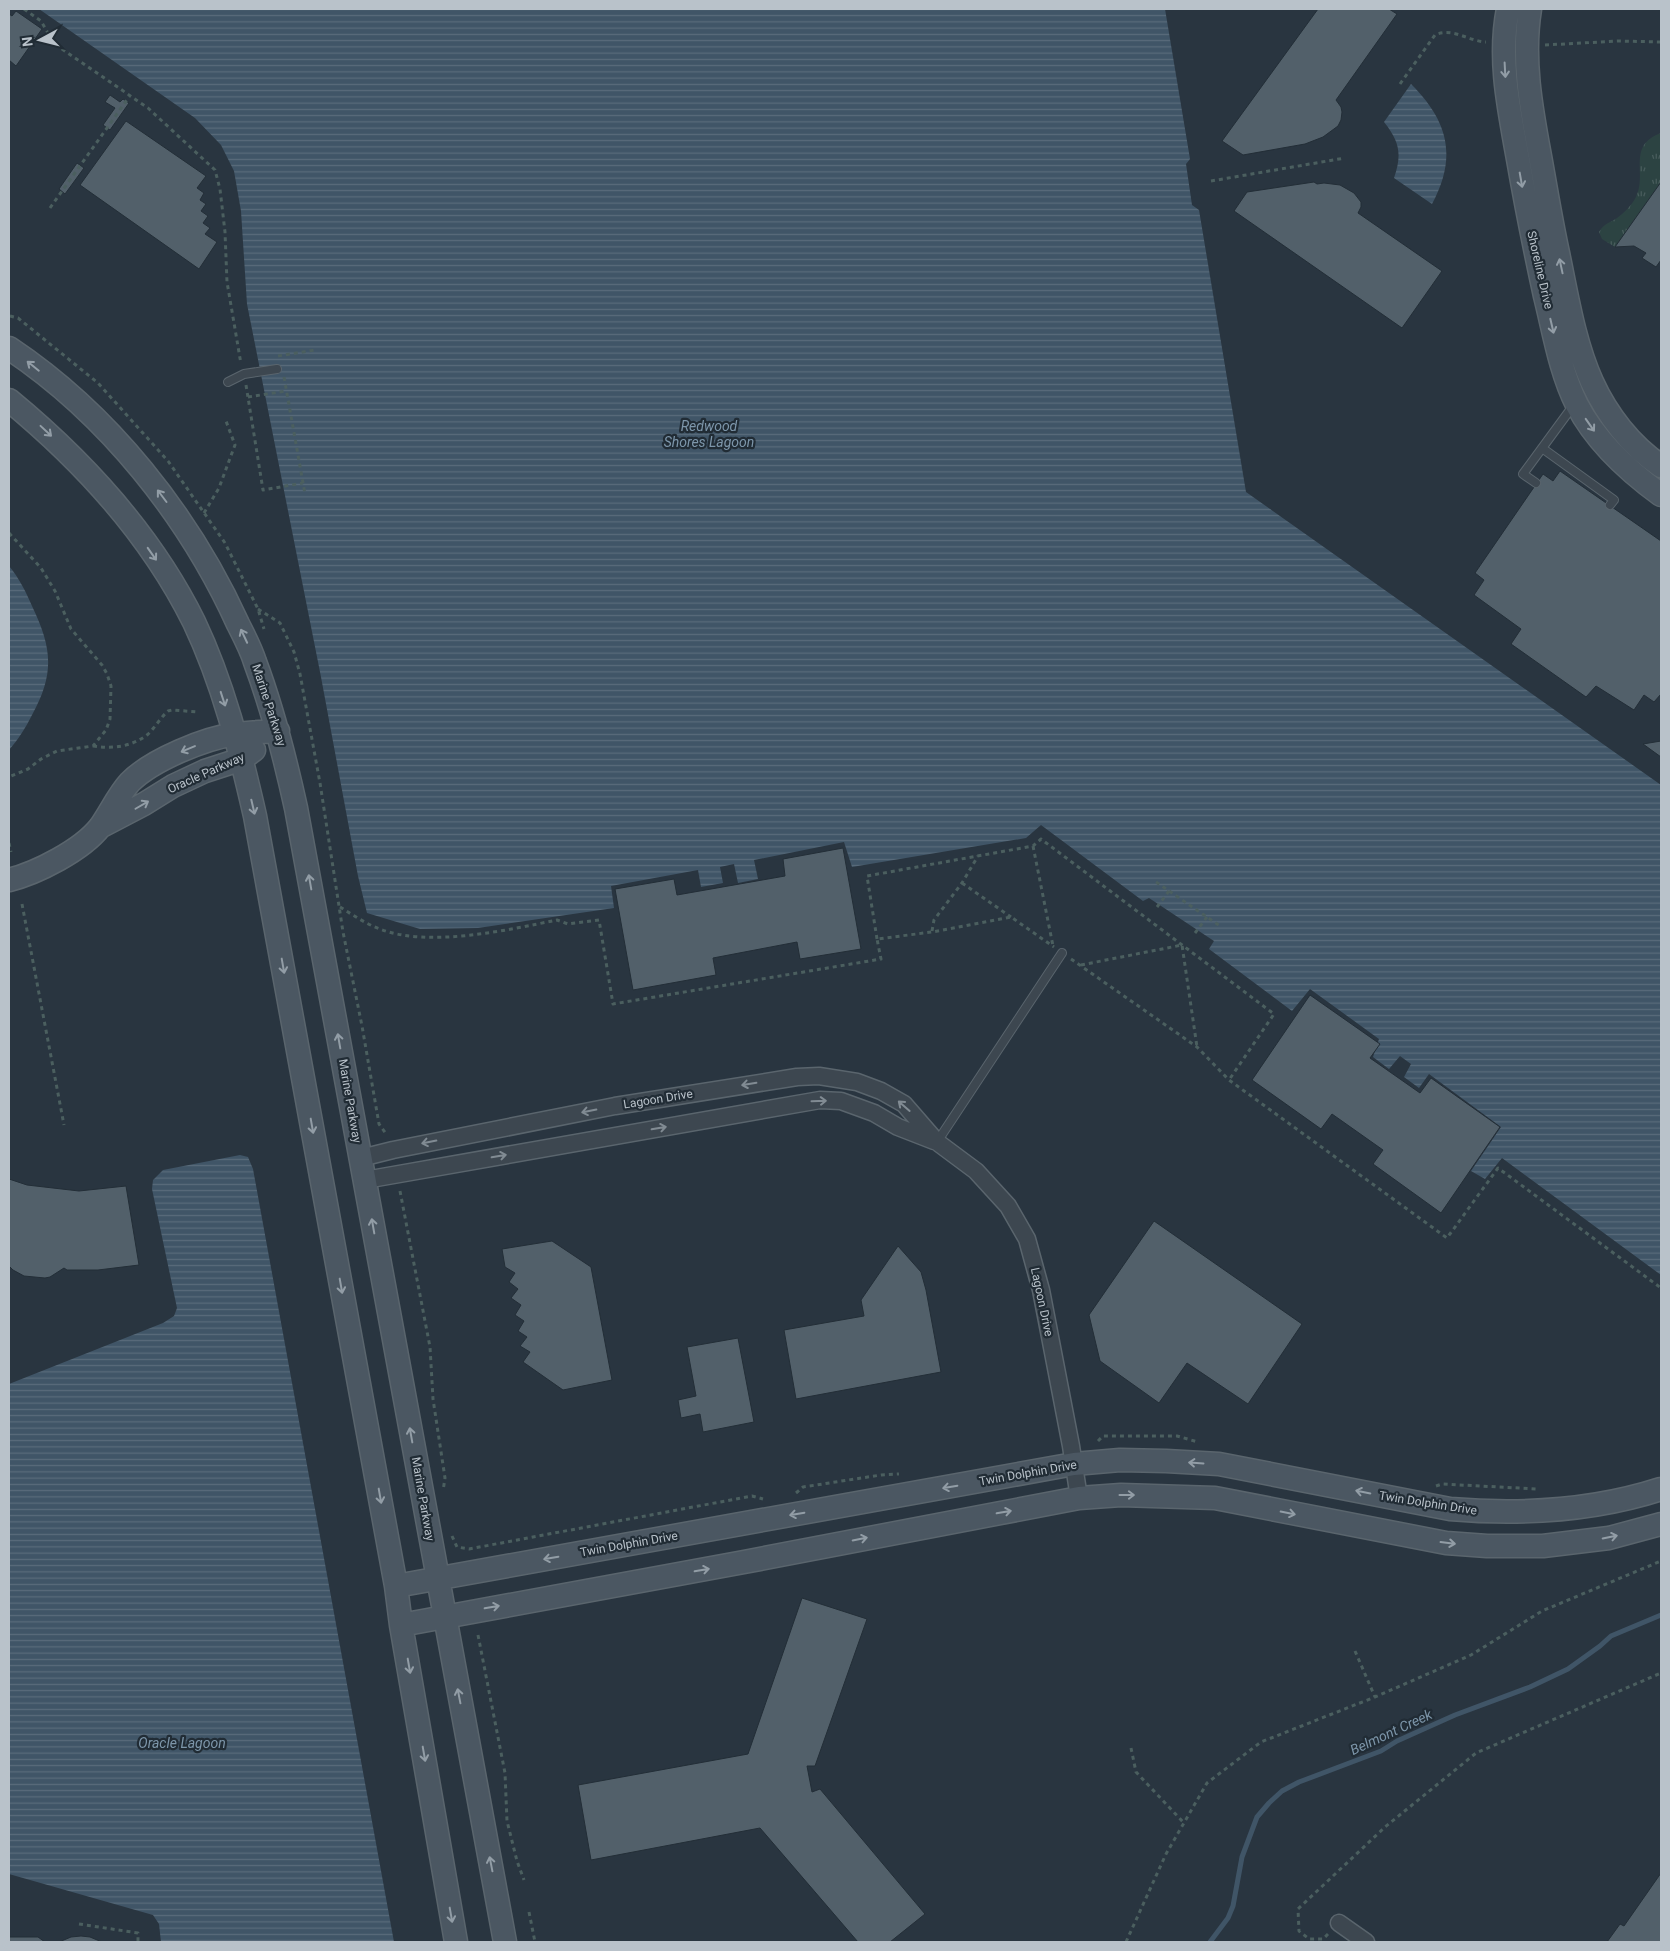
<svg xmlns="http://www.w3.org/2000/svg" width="1670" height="1951" font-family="Roboto,sans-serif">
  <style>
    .park { fill: url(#park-tufts) }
    .water { fill: url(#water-rules) }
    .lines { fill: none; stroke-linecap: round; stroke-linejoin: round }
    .stream { stroke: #405567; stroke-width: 5 }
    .building { fill: #52606a; stroke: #232e37 }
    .lane-casing { stroke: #5a656d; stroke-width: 10 }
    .street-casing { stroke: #5a656d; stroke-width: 19 }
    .secondary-casing { stroke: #5a656d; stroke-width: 25 }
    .path { stroke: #4b5f5f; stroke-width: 3; stroke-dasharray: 4 4; stroke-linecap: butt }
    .lane { stroke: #3d4750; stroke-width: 8 }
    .street { stroke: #3d4750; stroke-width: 16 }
    .secondary { stroke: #4b5762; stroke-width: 22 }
    .oneway { stroke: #929da6 }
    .oneway2 { stroke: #818b93 }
    .labels { text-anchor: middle; stroke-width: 4.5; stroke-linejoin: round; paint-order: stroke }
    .street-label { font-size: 12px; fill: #b9c2ca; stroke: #212c35 }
    .water-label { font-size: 14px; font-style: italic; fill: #7d96aa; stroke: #212c35 }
  </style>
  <defs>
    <pattern id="park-tufts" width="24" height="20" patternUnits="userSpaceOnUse" patternTransform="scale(1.25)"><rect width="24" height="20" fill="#2c4342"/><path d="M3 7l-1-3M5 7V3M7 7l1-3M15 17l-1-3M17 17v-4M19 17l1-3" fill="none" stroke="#485c5c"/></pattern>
    <pattern id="water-rules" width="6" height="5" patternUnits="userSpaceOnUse" patternTransform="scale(1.25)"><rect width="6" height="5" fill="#405567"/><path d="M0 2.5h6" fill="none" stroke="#5a6c7b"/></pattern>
  </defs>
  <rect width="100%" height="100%" fill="#293540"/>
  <path class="park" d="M1661,133v49l-46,65 -13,-8 -3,-7c5,-9 11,-9 18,-14 7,-5 15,-13 19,-21 12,-24 -10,-51 25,-64z"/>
  <path class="water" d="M39,9h1126l25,150 -4,5 6,41 7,5 47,282 415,293v490l-159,-117 -17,21 -14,-8 30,-44 -72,-53 -10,14 -15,-11 7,-13 -11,-8 -11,13 -16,-12 6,-18 -69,-50 -18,22 -83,-62 5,-8 -65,-43 -6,3 -102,-76 -15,13 -174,29 -8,-25 -90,18 4,19 -20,4 -4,-19 -14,3 3,16 -22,4 -3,-17 -87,16 3,22 -136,20 -58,1 -53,-16 -9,-37 -37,-199 -74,-373 -6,-93 -7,-40 -13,-26 -26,-27z
    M1411,84c38,38 46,73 21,120l-38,-26c8,-23 6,-36 -10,-56z
    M9,566c10,12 17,26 23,40 20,42 23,67 0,109 -6,12 -14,25 -23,35z
    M240,1155l8,2 5,12 141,773h-233l-2,-18 -6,-9 -144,-41v-490l154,-61 11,-7 3,-8 -25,-119 1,-9 10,-10z"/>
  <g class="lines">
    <path class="stream" d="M1210,1942l18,-24 5,-12 9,-49 15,-40 12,-14 13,-12 17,-9 82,-31 16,-10 58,-26 75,-28 38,-18 32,-23 11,-10 50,-21"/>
  </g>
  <path class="building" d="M1318,9h71l8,5 -61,86 5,7 1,5 -1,8 -3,6 -15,11 -18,7 -62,11 -21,-14z
    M16,11l26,18 -26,37 -7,-6v-46l3,2z
    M110,95l10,7 3,-3 6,4 -19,27 -7,-5 12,-17 -10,-6z
    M126,121l80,55 -9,12 7,5 -4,7 6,4 -5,7 7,5 -5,7 7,5 -5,6 12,8 -18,27 -119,-84z
    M77,163l7,5 -19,26 -6,-5z
    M1314,182l3,2 7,-1 16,2 14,8 7,9v5l-3,6 84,58 -40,57 -168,-117 13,-19z
    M1661,182v78l-5,7 -14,-9 4,-5 -12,-7 -19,1z
    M1560,471l101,70v153l-7,8 -10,-7 -10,15 -38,-24 -10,11 -75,-53 10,-15 -47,-34 10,-15 -9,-7 68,-99 10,7z
    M1661,741v16l-18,-13z
    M843,848l18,101 -61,10 -3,-17 -84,16 3,17 -83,15 -18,-101 59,-10 3,16 108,-19 -2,-17z
    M1310,995l70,49 -10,14 50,35 11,-15 69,49 -59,86 -68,-49 10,-14 -51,-36 -11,15 -69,-49z
    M9,1179l18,6 52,6 47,-5 13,79 -41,5h-31l-3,-2 -14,9 -5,1 -21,-2 -11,-6 -4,-4z
    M1154,1221l148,103 -54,80 -61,-41 -28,40 -59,-42 -11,-46z
    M552,1241l39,26 21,113 -49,10 -40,-28 7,-10 -10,-6 7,-9 -9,-6 6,-10 -9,-6 6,-10 -10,-7 7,-9 -9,-7 6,-9 -10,-6 -3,-18z
    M898,1246l23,26 5,18 15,82 -145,27 -12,-69 80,-14 -3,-16z
    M738,1338l16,84 -51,10 -3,-18 -19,4 -3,-18 18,-4 -9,-49z
    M802,1598l65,21 -52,147h-8l5,26 8,-3 105,125 -35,28h-32l-98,-114 -169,32 -13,-75 170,-31z
    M1661,1873v69h-54l13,-18 4,2z
    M81,1936l9,1 12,5h-43l12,-5z
    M9,1937h29l7,5h-36z"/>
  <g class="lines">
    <g class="lane-casing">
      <path id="lane" d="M228,382l16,-8 33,-5
        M1542,448l72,52 -4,5
        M1536,483l-13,-9 47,-64 5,-5
        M937,1142l125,-189"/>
    </g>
    <g class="street-casing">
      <path id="street" d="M361,1158l32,-8 222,-44 182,-29 22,-1 38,6 24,9 23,13 33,38 39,29 32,35 19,33 14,51 30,156 8,52
        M365,1180l455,-80 21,1 33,12 24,14 36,14
        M1339,1923l27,19"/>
    </g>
    <g class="secondary-casing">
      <path id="secondary" d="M1508,9c-10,50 1,100 10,150 8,46 17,91 27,137 9,36 15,75 32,109 19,37 51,66 84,90
        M1530,9c-8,49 1,99 10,147 6,33 11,65 18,97 9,43 16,89 34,129 15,33 39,64 69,84
        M9,348c99,66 180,168 229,276 6,12 13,25 17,38 18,48 30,96 41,146l209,1134
        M9,400c74,61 142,135 185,222 29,61 46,128 61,194l141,770 5,39 55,317
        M100,827l44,-23 29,-18 32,-15 37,-12 12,-9
        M9,880c28,-7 73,-30 91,-53 10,-14 18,-32 30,-45 22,-22 75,-44 106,-48 14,-2 28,-2 42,-3
        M396,1586l678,-122 46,-4 46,1 53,3 231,45c72,6 143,2 211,-20
        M401,1625l343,-63 335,-64 42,-3 94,3 231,45 41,3h56l66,-8 52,-14"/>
    </g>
    <path class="path" d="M24,9l17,12 11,19 10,9 86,59 67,62 5,19 5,43 2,50 14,82
      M1545,45l74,-4 42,1
      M1400,84l35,-49c17,-8 33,6 51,7
      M1211,181l134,-23
      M50,208l79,-111
      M10,316l8,2 80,65 70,78 57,82 33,66 6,20
      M278,356l37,-6
      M284,377l21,117
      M246,385l17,105 40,-7
      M248,397l38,-6
      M204,513l15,-25 16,-43 -9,-24
      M9,533l32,35 14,23 16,38 31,36 5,9 4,12 -1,33 -4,11 -13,16 -36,5 -16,8 -13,10 -19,8
      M258,609l22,14 14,29 6,22 20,109 23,149 19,94 17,98 8,11
      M93,746c19,3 38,1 54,-11 8,-7 13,-17 21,-24l4,-1 27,2
      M9,843l2,9
      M1033,846l20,100
      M1156,882l64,44
      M962,883l49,34
      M22,904l42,221
      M340,907c13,8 26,17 40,22 48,19 128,1 177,-9l11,4 31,-4 14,84 268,-45 -4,-20 55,-7 79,-15 43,30
      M1157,907l12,-16
      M932,931l2,-11 28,-37 16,-27
      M1195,933l12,-16
      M877,939l-10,-63 166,-30 8,-7 233,175 -45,66
      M1071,959l126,88 32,33 218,158 51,-70 163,120
      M1081,965l101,-20 15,102
      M400,1191l30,156 3,52 12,79 -2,13
      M1098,1441l5,-5h74l21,6
      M1436,1486l6,-2 95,5
      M796,1493l7,-6 78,-12 18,-1
      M452,1536l5,11 12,2 283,-53 11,3
      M478,1635l27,138 2,48 10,40 7,19
      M1355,1651l20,46
      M1131,1748l5,24 48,51
      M529,1912l6,30
      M79,1924l59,9v9
      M1328,1934l-5,5h-14l-10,-8 -1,-22 87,-82 91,-74 185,-80
      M1126,1942l40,-88 41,-71 54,-41 114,-45 96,-42 71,-44 119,-50"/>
    <use href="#lane" class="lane"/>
    <use href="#street" class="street"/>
    <use href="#secondary" class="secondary"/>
  </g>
  <defs><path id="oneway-shaft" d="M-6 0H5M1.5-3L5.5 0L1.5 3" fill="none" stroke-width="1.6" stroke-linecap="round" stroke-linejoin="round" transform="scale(1.25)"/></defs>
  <g class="oneway">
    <use href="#oneway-shaft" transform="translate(1505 70) rotate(87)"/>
    <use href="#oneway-shaft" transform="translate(1521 180) rotate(80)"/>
    <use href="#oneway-shaft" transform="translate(1561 266) rotate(-102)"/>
    <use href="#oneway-shaft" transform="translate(1552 326) rotate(77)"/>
    <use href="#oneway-shaft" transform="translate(33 366) rotate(-141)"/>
    <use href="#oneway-shaft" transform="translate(1590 425) rotate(55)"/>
    <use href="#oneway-shaft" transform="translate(46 431) rotate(43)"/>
    <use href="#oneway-shaft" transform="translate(162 496) rotate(-127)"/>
    <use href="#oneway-shaft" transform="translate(152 554) rotate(55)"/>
    <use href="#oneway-shaft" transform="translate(244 636) rotate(-115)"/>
    <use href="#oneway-shaft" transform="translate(223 699) rotate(72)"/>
    <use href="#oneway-shaft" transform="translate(188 749) rotate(157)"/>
    <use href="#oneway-shaft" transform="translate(142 805) rotate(-30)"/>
    <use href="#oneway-shaft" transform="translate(253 807) rotate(77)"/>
    <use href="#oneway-shaft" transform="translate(310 882) rotate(-100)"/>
    <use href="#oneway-shaft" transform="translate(283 966) rotate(80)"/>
    <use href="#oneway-shaft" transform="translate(339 1041) rotate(-100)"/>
    <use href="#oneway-shaft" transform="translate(312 1126) rotate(80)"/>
    <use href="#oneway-shaft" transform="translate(373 1226) rotate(-100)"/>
    <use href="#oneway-shaft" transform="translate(341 1286) rotate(80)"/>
    <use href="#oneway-shaft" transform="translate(411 1435) rotate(-100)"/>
    <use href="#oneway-shaft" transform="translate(1196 1463) rotate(-176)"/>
    <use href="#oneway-shaft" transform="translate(950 1487) rotate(170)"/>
    <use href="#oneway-shaft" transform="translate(1363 1492) rotate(-169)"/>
    <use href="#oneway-shaft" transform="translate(1127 1495)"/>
    <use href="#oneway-shaft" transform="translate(380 1496) rotate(80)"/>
    <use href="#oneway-shaft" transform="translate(1004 1512) rotate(-10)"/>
    <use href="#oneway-shaft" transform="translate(1288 1513) rotate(11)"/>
    <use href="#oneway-shaft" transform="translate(797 1514) rotate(170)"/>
    <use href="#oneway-shaft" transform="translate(1610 1537) rotate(-11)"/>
    <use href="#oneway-shaft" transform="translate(860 1539) rotate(-11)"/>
    <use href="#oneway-shaft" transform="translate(1448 1543) rotate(7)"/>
    <use href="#oneway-shaft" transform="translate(551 1558) rotate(170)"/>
    <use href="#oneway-shaft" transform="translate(702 1570) rotate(-10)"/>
    <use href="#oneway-shaft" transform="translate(492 1607) rotate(-10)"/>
    <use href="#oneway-shaft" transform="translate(409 1666) rotate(80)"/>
    <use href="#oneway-shaft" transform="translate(459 1696) rotate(-101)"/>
    <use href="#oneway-shaft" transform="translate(424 1754) rotate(80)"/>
    <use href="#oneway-shaft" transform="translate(491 1864) rotate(-101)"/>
    <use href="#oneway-shaft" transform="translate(451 1915) rotate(80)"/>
  </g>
  <g class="oneway2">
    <use href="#oneway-shaft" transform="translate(749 1084) rotate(171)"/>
    <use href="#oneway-shaft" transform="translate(819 1101) rotate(-2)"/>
    <use href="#oneway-shaft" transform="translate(904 1106) rotate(-139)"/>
    <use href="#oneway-shaft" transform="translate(589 1111) rotate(169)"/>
    <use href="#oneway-shaft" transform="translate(659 1128) rotate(-10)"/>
    <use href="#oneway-shaft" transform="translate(429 1142) rotate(169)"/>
    <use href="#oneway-shaft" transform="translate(499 1156) rotate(-10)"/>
  </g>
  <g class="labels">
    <g class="street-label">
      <text transform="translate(1540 270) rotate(77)" y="4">Shoreline Drive</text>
      <text transform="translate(269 705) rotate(72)" y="4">Marine Parkway</text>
      <text transform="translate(206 773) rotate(-24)" y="4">Oracle Parkway</text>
      <text transform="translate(658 1099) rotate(-9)" y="4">Lagoon Drive</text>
      <text transform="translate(350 1101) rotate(80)" y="4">Marine Parkway</text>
      <text transform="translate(1042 1302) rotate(78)" y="4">Lagoon Drive</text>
      <text transform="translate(1028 1473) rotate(-10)" y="4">Twin Dolphin Drive</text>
      <text transform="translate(423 1499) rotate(80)" y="4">Marine Parkway</text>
      <text transform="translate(1428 1503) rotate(9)" y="4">Twin Dolphin Drive</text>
      <text transform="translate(629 1544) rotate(-10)" y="4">Twin Dolphin Drive</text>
    </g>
    <g class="water-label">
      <text x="709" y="431">Redwood<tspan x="709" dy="16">Shores Lagoon</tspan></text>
      <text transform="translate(1391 1732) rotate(-25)" y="5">Belmont Creek</text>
      <text x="182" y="1748">Oracle Lagoon</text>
    </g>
  </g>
  <rect width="1670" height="1951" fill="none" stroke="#b9c2ca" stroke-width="20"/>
  <g transform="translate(40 40) rotate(263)" stroke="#212c35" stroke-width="4" paint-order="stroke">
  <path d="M0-4L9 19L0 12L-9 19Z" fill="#b9c2ca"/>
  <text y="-8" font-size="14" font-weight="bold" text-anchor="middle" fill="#b9c2ca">N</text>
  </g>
</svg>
